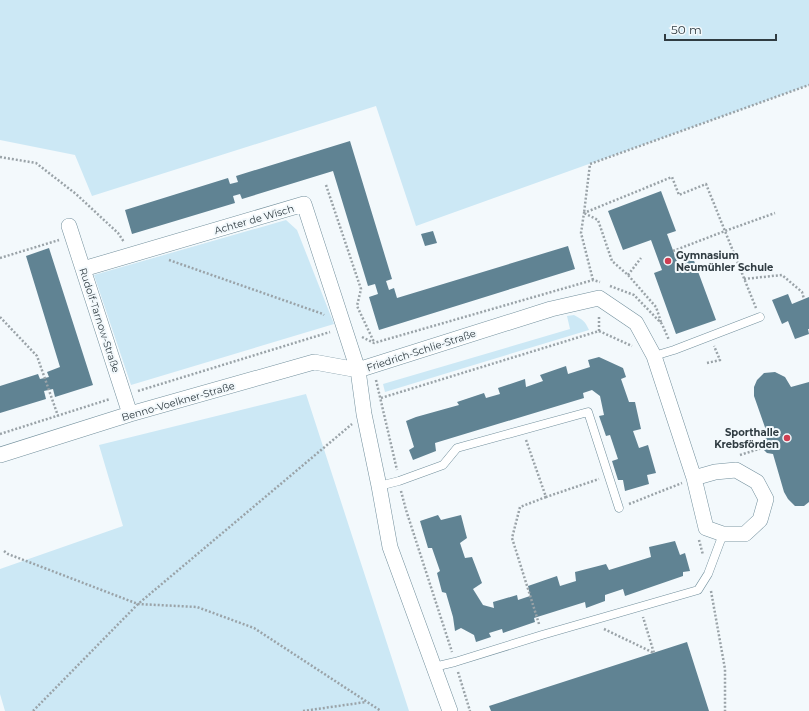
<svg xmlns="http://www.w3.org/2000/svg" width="809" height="711" font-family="Montserrat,sans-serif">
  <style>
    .green { fill: #cce8f5 }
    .building { fill: #608393 }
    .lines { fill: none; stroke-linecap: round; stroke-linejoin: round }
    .service-casing { stroke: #73909d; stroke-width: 9 }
    .minor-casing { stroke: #73909d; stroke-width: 16 }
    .path { stroke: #9aa3a8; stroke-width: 2.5; stroke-dasharray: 2 2; stroke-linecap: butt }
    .service { stroke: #fff; stroke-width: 8 }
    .minor { stroke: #fff; stroke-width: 15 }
    .poi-dot { fill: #cf3e52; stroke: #f3f9fc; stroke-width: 1.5 }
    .labels { text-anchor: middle; stroke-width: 4; stroke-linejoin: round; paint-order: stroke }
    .street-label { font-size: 10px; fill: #303c42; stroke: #f3f9fc }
    .poi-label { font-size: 10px; font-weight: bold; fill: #303c42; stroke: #f3f9fc; text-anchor: start }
  </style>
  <rect width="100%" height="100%" fill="#f3f9fc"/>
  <path class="green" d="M0,0h809v85l-393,141 -40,-120 -284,90 -17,-41 -75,-15z
    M286,220l11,10 37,94 -203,61 -37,-110z
    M574,315c9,5 11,6 15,15l-204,62 -2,-8 187,-55 -3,-13z
    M306,394l103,317h-404l-5,-17v-125l123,-43 -24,-81z"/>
  <path class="building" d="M350,141l42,138 -6,2 3,9 5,-2 3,10 171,-52 7,23 -196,61 -10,-33 9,-3 -3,-10 -7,2 -35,-115 -91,28 -2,-5 -7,2 2,7 -103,31 -7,-24 103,-32 2,6 8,-2 -2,-6z
    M661,191l15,40 -9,3 11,30 15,-6 23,62 -40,14 -22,-61 8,-3 -11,-30 -28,10 -15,-39z
    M433,231l4,12 -12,3 -4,-12z
    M49,248l44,137 -38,12 -2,-8 -9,2 2,8 -46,14v-27l38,-12 2,5 9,-2 -2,-5 13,-5 -34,-111z
    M788,294l4,10 17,-7v32h-1l1,5 -14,5 -7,-18 -6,3 -10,-24z
    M599,357l24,11 3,9 -5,2 8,23h6l6,27 -8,2 6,17 9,-3 8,28 -9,2 2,9 -24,7 -2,-11h-5l-6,-19 6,-2 -8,-24 -4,1 -7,-20 5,-1 -4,-19 -8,-6 -9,3 1,5 -149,45 1,8 -23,9 -4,-10 5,-3 -8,-26 10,-4 43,-12 -2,-3 27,-9 2,5 14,-4 -2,-6 27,-9 1,8 17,-6 -3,-6 26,-9 2,8 22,-7 -2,-7z
    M775,372l10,5 6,10 18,-5v120l-5,4h-9l-7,-7 -4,-7 -11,-38 -6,-1 -5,-5v-7l6,-5 -14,-40v-9l3,-7 7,-7z
    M438,515l3,5 20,-5 6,23 -7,5 5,15 7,-1 10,26 -9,6 10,16 11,3 -1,-6 24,-7 1,5 12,-4 -2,-10 29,-10 3,10 16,-5 -1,-9 31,-8 3,6 42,-13 -2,-10 26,-6 5,14 5,-2 5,18 -7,1v4l-58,20 -2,-7 -18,6v6l-19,7 -1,-6 -51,16 1,4 -32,11 -1,-4 -13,4 2,4 -15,5 -2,-7 -13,-7 -6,3 -2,-14 -7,-24 -4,-1 -5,-19 3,-2 -8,-23h-4l-8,-27z
    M687,642l22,69h-218l-2,-5z"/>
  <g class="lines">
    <g class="service-casing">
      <path id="service" d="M654,356l20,-6 86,-33
        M379,486l20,-5 44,-16 14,-17 131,-36 31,96
        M434,667l21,-5 87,-27 156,-45 10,-16 15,-40"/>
    </g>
    <g class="minor-casing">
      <path id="minor" d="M69,226l61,188
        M83,269l221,-65 54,166 6,44 15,72 11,61 60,164
        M0,455l130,-41 184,-52 44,8 193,-61 48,-11 37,25 18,33 40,122 12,50 17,6h22l15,-14 6,-21 -9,-17 -21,-12 -21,2 -21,6"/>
    </g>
    <path class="path" d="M0,157l36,6 40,31 42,39 6,9
      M326,185l35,104 -4,17 17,36
      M673,251l52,-20 50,-18
      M0,258l59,-18
      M169,260l154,54 1,1
      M628,275l13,-17
      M744,279l38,-4 20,17 2,7
      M593,280l-12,-47 3,-20 88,-36 7,18 27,-11 50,124
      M610,286l24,9 28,29 7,16
      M0,317l37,39 21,60
      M661,322l-5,-15 -28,-32 -16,-14 -14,-41 -14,-7 6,-49 219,-79
      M599,331l33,15
      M362,337l12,6 219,-63 7,2
      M707,363l13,-3 -6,-14
      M376,380l21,90
      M138,391l192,-59
      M381,398l218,-67v-16
      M0,434l110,-35
      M526,440l20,57 53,-18
      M740,455l22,-7
      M401,491l5,19 46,142
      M629,504l53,-21
      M699,540l4,15
      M4,551l4,3 130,50 59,3 57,21 127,83
      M711,591l14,78v42
      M539,624l-27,-86 8,-31 26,-10
      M604,629l50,24 -11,-36
      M458,672l12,39
      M33,711l105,-107 214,-180
      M303,711l63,-9"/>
    <use href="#service" class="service"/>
    <use href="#minor" class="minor"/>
  </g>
  <g class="poi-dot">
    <circle cx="668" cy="261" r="4"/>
    <circle cx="787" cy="438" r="4"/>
  </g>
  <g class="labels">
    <g class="street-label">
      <text transform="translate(254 219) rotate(-16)" y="4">Achter de Wisch</text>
      <text transform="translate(100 320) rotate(72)" y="4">Rudolf-Tarnow-Straße</text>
      <text transform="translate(421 350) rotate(-18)" y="4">Friedrich-Schlie-Straße</text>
      <text transform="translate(178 401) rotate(-16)" y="4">Benno-Voelkner-Straße</text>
    </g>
    <g class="poi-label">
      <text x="676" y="259">Gymnasium<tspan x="676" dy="12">Neumühler Schule</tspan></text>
      <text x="779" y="436" text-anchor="end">Sporthalle<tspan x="779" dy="12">Krebsförden</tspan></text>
    </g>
  </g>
  <path d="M665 34v6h111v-6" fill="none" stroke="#303c42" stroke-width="2"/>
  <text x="671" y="34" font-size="12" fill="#303c42" stroke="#f3f9fc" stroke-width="3" paint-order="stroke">50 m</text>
</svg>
